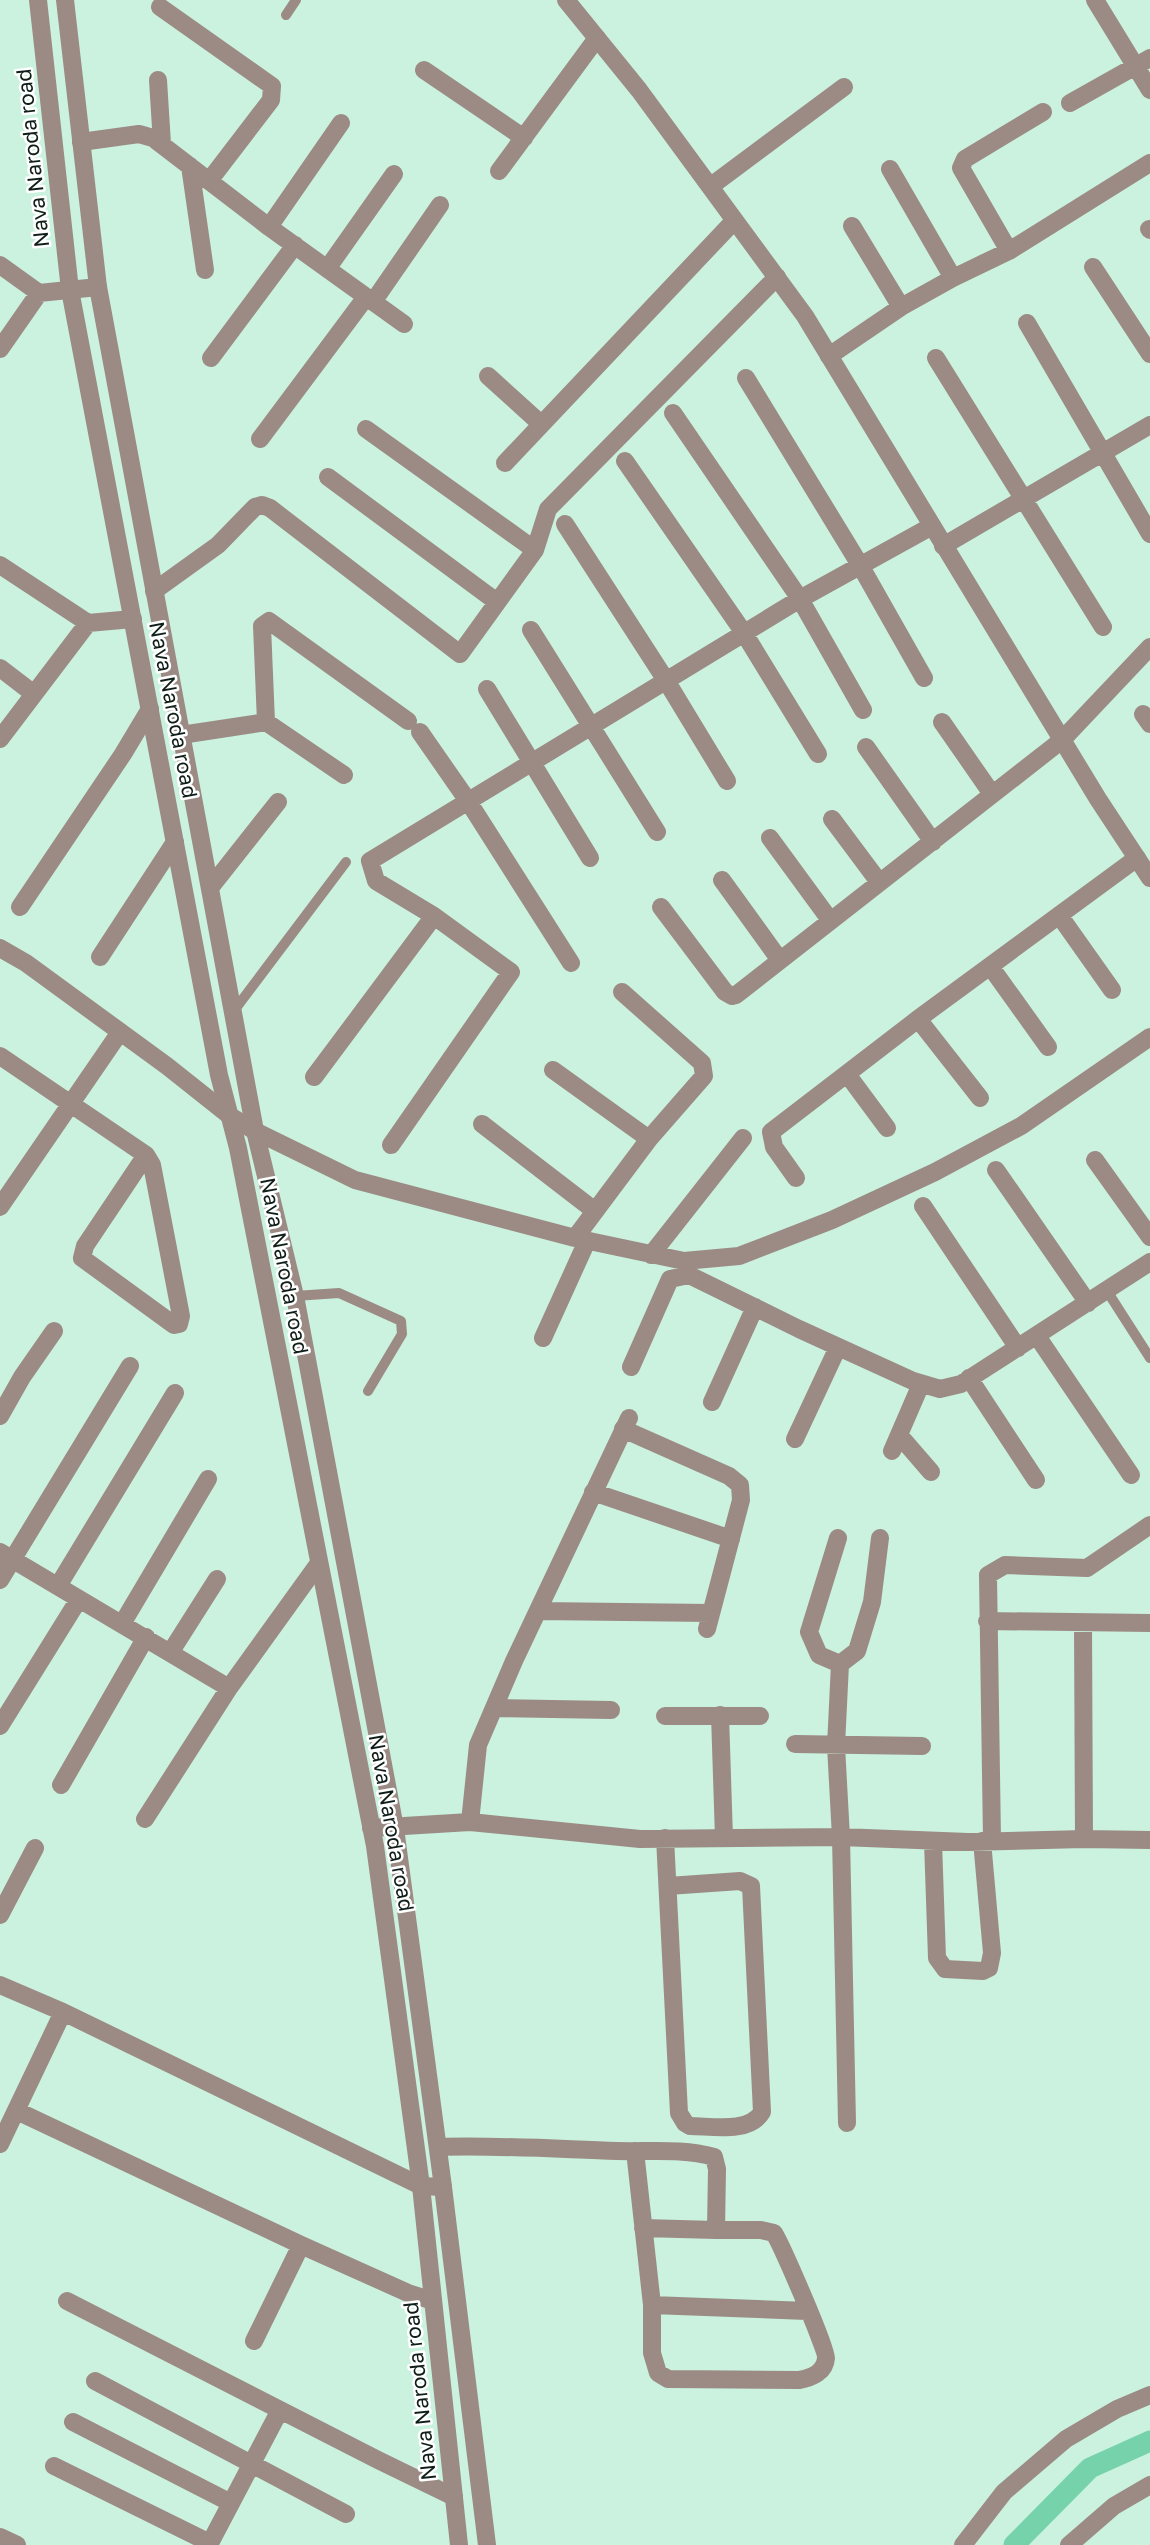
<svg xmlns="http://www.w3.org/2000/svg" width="1150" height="2545" font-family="'Golos Text',sans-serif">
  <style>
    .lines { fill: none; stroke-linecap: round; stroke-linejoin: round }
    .canal { stroke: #75d2ab; stroke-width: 21 }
    .service { stroke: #9c8b85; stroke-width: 10 }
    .minor { stroke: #9c8b85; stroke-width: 18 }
    .tertiary { stroke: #9c8b85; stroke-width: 18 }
    .labels { text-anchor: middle; stroke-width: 5; stroke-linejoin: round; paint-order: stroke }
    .street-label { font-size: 21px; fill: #0f1e18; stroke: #fff }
  </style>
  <rect width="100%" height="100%" fill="#caf2df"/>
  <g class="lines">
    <path class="canal" d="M1014,2545l76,-77 60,-27"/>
    <path class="service" d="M286,15l10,-15
      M233,1012l113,-150
      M1107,1291l43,67
      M295,1296l44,-3 62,28 1,13 -34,57"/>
    <path class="minor" d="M1095,0l55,90
      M160,7l112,79 -1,14 -62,81
      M424,70l100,68
      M158,80l4,64
      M1070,103l80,-45
      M81,142l58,-8 14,4 116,89 135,97
      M190,166l15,104
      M890,169l63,109
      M499,171l98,-133
      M711,186l133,-99
      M852,226l49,81
      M269,227l72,-104
      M1149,229l1,1
      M1009,251l-48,-83 4,-9 78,-47
      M0,265l39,28 59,-6
      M1093,267l57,87
      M327,269l67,-95
      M373,302l67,-97
      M1027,323l123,211
      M0,349l39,-56
      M829,356l72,-49 52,-29 56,-27 141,-88
      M211,358l84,-113
      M936,358l167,269
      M488,376l53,48
      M746,378l114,187 64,113
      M673,413l127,186 63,111
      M366,429l169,121
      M260,439l106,-142
      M625,461l119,172 74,121
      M505,463l229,-242
      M328,477l169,125
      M565,524l102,158 60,99
      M943,546l207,-121
      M0,565l88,58 45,-4
      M154,591l64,-46 37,-38 7,-2 8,3 190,146 75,-104 13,-41 229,-232
      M531,630l126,202
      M0,668l34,26
      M487,689l103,169
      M1143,714l7,10
      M266,722l78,53
      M942,722l50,72
      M420,732l48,69 103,162
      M181,735l85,-13 -4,-96 7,-5 139,100
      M0,739l88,-116
      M866,747l67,95
      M832,819l47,63
      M770,838l60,82
      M722,880l57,79
      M210,888l68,-86
      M20,907l103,-153 27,-45
      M661,907l64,85 7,4 4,-1 326,-255 88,-93
      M1059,915l53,75
      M434,916l-58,-35 -6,-20 430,-262 132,-73
      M0,948l26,15 141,103 63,50 25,15 100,49 220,58 109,23 55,-5 93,-36 103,-48 86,-46 129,-89
      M100,957l75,-115
      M990,966l58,81
      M918,1019l62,79
      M0,1056l146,99 6,10 29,151 -2,8 -5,1 -92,-67 3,-12 61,-91
      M553,1070l96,69
      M847,1074l40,54
      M314,1077l120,-161 77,56 -120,173
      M482,1124l113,87
      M1095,1160l55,77
      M996,1170l92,133
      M796,1178l-22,-31 -3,-15 147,-113 219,-161
      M923,1206l95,142
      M0,1207l120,-175
      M575,1238l74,-99 55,-63 -2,-13 -80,-71
      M651,1255l92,-117
      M1037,1336l94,139
      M543,1338l44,-97
      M631,1367l39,-88 19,-4 110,54 114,52 27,8 21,-5 189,-122
      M969,1378l67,102
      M712,1402l43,-95
      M0,1416l22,-39 32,-46
      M623,1429l106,47 11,9 1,15 -34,129
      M899,1435l32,37
      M795,1439l43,-92
      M892,1451l29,-67
      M593,1492l138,47
      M838,1538l-29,94 10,23 21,9 -4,82 5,91 6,286
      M0,1552l229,136 90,-125
      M0,1580l130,-214
      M58,1586l117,-193
      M538,1611l173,2
      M987,1621l163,2
      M1083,1623l1,216
      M122,1624l86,-145
      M170,1653l47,-74
      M840,1664l17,-13 15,-49 8,-64
      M494,1708l117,2
      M720,1715l4,123
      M665,1716h95
      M0,1726l79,-127
      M795,1744l127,2
      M61,1785l85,-148
      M145,1819l84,-131
      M470,1822l8,-77 36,-84 115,-243
      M371,1828l99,-6 170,17 201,-2 127,5 116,-3 66,1
      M665,1838l14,275 6,10 5,3c21,0 59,8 72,-14l-11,-226 -11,-5 -72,5
      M992,1840l-4,-265 17,-10 82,3 63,-43
      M933,1842l4,116 8,11 38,2 6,-3 3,-15 -10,-112
      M0,1915l35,-67
      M0,1985l63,27 358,174 22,1
      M17,2111l284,134 107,48 25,8
      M0,2144l63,-132
      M438,2147c60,-2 119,2 179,4 33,1 65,-3 97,6l3,12 -1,61h45l13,3c7,11 53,116 52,125 -1,14 -14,20 -27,22l-131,-1 -10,-6 -6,-20v-48l-17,-154
      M643,2228l73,2
      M67,2301l311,159 76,37
      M652,2305l155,6
      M254,2341l47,-96
      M95,2381l251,133
      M73,2422l158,81
      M54,2466l156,77
      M0,2537l17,8
      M209,2545l71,-135
      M963,2545l41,-53 62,-53 51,-30 33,-14
      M1069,2545l45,-39 36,-21"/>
    <path class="tertiary" d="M38,0l32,290 149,785 19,73 137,698 46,340 38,359
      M65,0l33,287 157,844 40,165 100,532 48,359 44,358
      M566,0l73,90 166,226 293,483 52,79"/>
  </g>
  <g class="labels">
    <g class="street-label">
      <text transform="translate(33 158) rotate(-96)" y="7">Nava Naroda road</text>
      <text transform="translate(173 710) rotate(79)" y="7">Nava Naroda road</text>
      <text transform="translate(284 1266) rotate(79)" y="7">Nava Naroda road</text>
      <text transform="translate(391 1823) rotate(80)" y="7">Nava Naroda road</text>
      <text transform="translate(420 2391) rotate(-96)" y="7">Nava Naroda road</text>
    </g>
  </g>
</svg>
